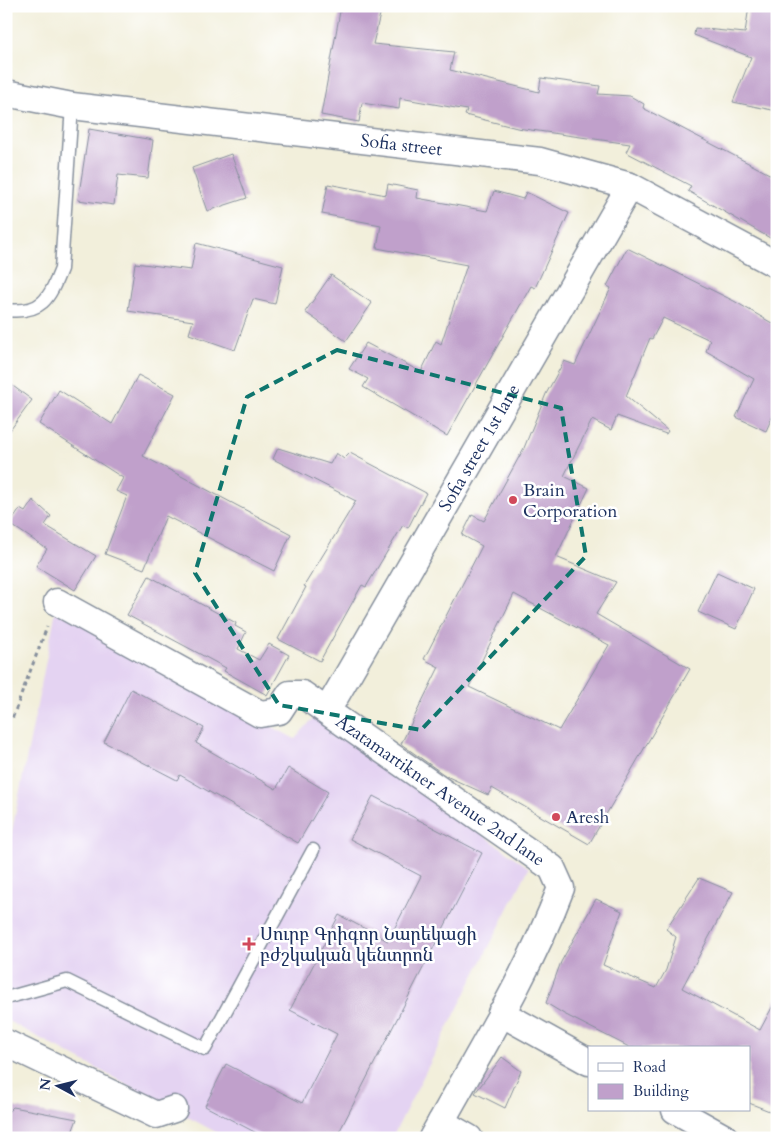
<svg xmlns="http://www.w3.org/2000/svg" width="783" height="1144" font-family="Cardo,'Noto Serif Armenian',serif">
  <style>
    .built { fill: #e4d3f2 }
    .building { fill: #c0a0cb; fill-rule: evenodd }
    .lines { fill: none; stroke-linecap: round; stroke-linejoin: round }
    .lane-casing { stroke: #868f9c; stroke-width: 15 }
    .street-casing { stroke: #868f9c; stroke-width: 29 }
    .path { stroke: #868f9c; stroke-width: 3; stroke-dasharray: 4 4; stroke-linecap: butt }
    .lane { stroke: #fff; stroke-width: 12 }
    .street { stroke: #fff; stroke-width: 26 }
    .marked { fill: none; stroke: #0f766e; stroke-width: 4; stroke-dasharray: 10 6; stroke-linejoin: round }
    .poi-dot { fill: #d1495b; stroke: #fff; stroke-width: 2 }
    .labels { text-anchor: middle; stroke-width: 5; stroke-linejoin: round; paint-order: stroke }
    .street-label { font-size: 18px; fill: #1b2f5e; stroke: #fff }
    .poi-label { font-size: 18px; fill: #1b2f5e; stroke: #fff; text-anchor: start }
  </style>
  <rect width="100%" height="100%" fill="#fff"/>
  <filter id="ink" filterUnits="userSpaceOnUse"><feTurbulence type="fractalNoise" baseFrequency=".02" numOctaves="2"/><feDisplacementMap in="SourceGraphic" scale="10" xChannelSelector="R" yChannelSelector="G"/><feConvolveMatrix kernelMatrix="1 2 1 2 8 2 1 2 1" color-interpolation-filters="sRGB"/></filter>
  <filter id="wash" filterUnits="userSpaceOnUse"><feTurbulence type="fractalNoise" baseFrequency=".0096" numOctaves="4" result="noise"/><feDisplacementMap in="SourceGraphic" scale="20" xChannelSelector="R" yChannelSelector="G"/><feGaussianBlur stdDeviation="1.12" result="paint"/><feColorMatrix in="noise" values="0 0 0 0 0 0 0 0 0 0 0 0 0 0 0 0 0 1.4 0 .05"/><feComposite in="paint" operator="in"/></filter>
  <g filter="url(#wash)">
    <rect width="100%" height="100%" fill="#f2efdb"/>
    <path class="built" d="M56,610l239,129 22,-25 212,154 -137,270h-165l-221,-118v-159z"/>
    <g id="blocks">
      <path class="building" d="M341,6h41l-9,38 81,8 -4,18 89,22 2,-14 59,8 -2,8 32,2 14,8 -1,4 134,70v64l-89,-51 3,-5 -65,-34 4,-8 -113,-16 -52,-13 2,-5 -67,-12 -1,11 -37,-6 -3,19 -38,-7z
        M749,6h28v105l-44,-9 18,-45 -57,-22 1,-7 50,5z
        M89,129l64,11 -5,38 -30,-3 -4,30 -36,-5z
        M231,154l16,44 -40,13 -15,-43z
        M328,184l58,11 2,-11 30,6 -1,8 70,13 7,-20 29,8 3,-7 43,21 -34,75 -4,-2 -84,150 -84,-49 5,-8 -19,-10 17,-26 55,29 15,-31 5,3 26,-79 -90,-17 4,-23 -59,-11z
        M196,243l87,23 -8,38 -22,-5 -18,51 -46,-16 4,-13 -65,-10 7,-48 56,7z
        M627,248l107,53 43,25v80l-11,25 -30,-14 18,-38 -48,-28 4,-11 -47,-22 -11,21 -2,-1 -24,58 42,35 -2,3 -49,-18 -6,14 -19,-10 -28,56 25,12 -33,69 60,25 -20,32 94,55 -101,175 -97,-56 -4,7 -42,-19 -45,-32 38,-77 -15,-8 58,-113 -20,-11 10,-20 12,6 40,-73 22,-54 18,-33 11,4 36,-77 -4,-2zM514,594l95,51 -50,85 -90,-43z
        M331,275l41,28 -26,38 -41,-29z
        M138,375l37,19 -32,62 148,78 -17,37 -108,-55 -22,53 -39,-15 22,-58 -11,-5 7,-13 -84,-54 20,-34 53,34z
        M6,381l26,19 -26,36z
        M278,448l52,16 6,-11 8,6 6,-6 76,40 -18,35 -5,-3 -37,62 -4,-2 -42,76 -42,-22 28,-52 -2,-1 52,-85 -83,-42z
        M33,500l18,16 -6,9 51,31 -21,34 -39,-24 11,-17 -37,-25 10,-15 5,3z
        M717,572l37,17 -18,40 -38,-17z
        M149,576l87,47 -1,3 11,6 -8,17 21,11 10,-16 20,11 -22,40 -43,-24 2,-3 -99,-53z
        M131,689l73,39 -8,15 80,46 12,-21 40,24 -30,51 -118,-68 -3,5 -73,-38z
        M373,796l109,57 -146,285h-70l-61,-32 21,-42 76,39 35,-69 -47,-24 49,-95 49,26 33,-65 -71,-37z
        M699,878l34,14 -51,96 78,42 17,-32v116l-28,-11v-55h-118l-67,-34 -18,-11 15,-41 35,-63 26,12 -19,54 53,23 10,-18 10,-33 -10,-8z
        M502,1057l19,14 -16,37 -30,-15z
        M13,1107l64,12 -7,19h-64v-24z"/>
    </g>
  </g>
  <g filter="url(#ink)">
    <use href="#blocks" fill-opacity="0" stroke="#868f9c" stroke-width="1"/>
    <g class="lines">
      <g class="lane-casing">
        <path id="lane" d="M6,310c36,4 43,-11 55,-41l11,-163
          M6,998l61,-17 138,68 108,-199"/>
      </g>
      <g class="street-casing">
        <g id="street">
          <path id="s1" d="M6,93l66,13 468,55 90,25 147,79"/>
          <path id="s2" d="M57,602l203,112 19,-3 11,-17h12l250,174 9,20c-33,87 -84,168 -129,250"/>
          <path id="s3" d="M327,711l303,-525"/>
          <path d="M501,1013l88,49"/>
          <path d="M6,1043l150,72 18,-6"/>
          <path d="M675,1110l50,28"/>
          <path d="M441,1122l28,16"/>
        </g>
      </g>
      <path class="path" d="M6,721l6,-2 35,-92"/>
      <use href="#lane" class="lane"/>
      <use href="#street" class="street"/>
    </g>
  </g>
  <path class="marked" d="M337,350l224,58 25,148 -165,174 -142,-25 -84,-132 52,-176z"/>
  <g class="poi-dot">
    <circle cx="513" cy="500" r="5"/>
    <circle cx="556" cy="817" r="5"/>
    <path d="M246.5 936.5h5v5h5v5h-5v5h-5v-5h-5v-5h5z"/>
  </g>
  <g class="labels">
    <g class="street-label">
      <text dy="6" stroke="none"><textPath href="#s1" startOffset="399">Sofia street</textPath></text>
      <text dy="6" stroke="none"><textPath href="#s3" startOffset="304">Sofia street 1st lane</textPath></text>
      <text dy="6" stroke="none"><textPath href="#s2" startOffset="452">Azatamartikner Avenue 2nd lane</textPath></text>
    </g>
    <g class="poi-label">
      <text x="523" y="496">Brain<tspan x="523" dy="21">Corporation</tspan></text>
      <text x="566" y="823">Aresh</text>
      <text x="260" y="940">Սուրբ Գրիգոր Նարեկացի<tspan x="260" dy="21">բժշկական կենտրոն</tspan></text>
    </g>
  </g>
  <rect width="783" height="1144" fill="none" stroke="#fff" stroke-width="25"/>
  <rect x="588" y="1046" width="162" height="65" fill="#ffffff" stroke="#a4acbf"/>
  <rect x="598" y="1063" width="25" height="8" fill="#ffffff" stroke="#a4acbf"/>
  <text x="633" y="1072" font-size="15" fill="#1b2f5e">Road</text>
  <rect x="598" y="1084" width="25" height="15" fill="#c0a0cb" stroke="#a4acbf"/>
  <text x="633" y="1096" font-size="15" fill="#1b2f5e">Building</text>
  <g transform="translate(58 1086) rotate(277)" stroke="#ffffff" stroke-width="4" paint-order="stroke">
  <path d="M0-4L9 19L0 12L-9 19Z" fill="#1b2f5e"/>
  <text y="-8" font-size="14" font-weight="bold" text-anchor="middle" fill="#1b2f5e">N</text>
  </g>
</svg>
